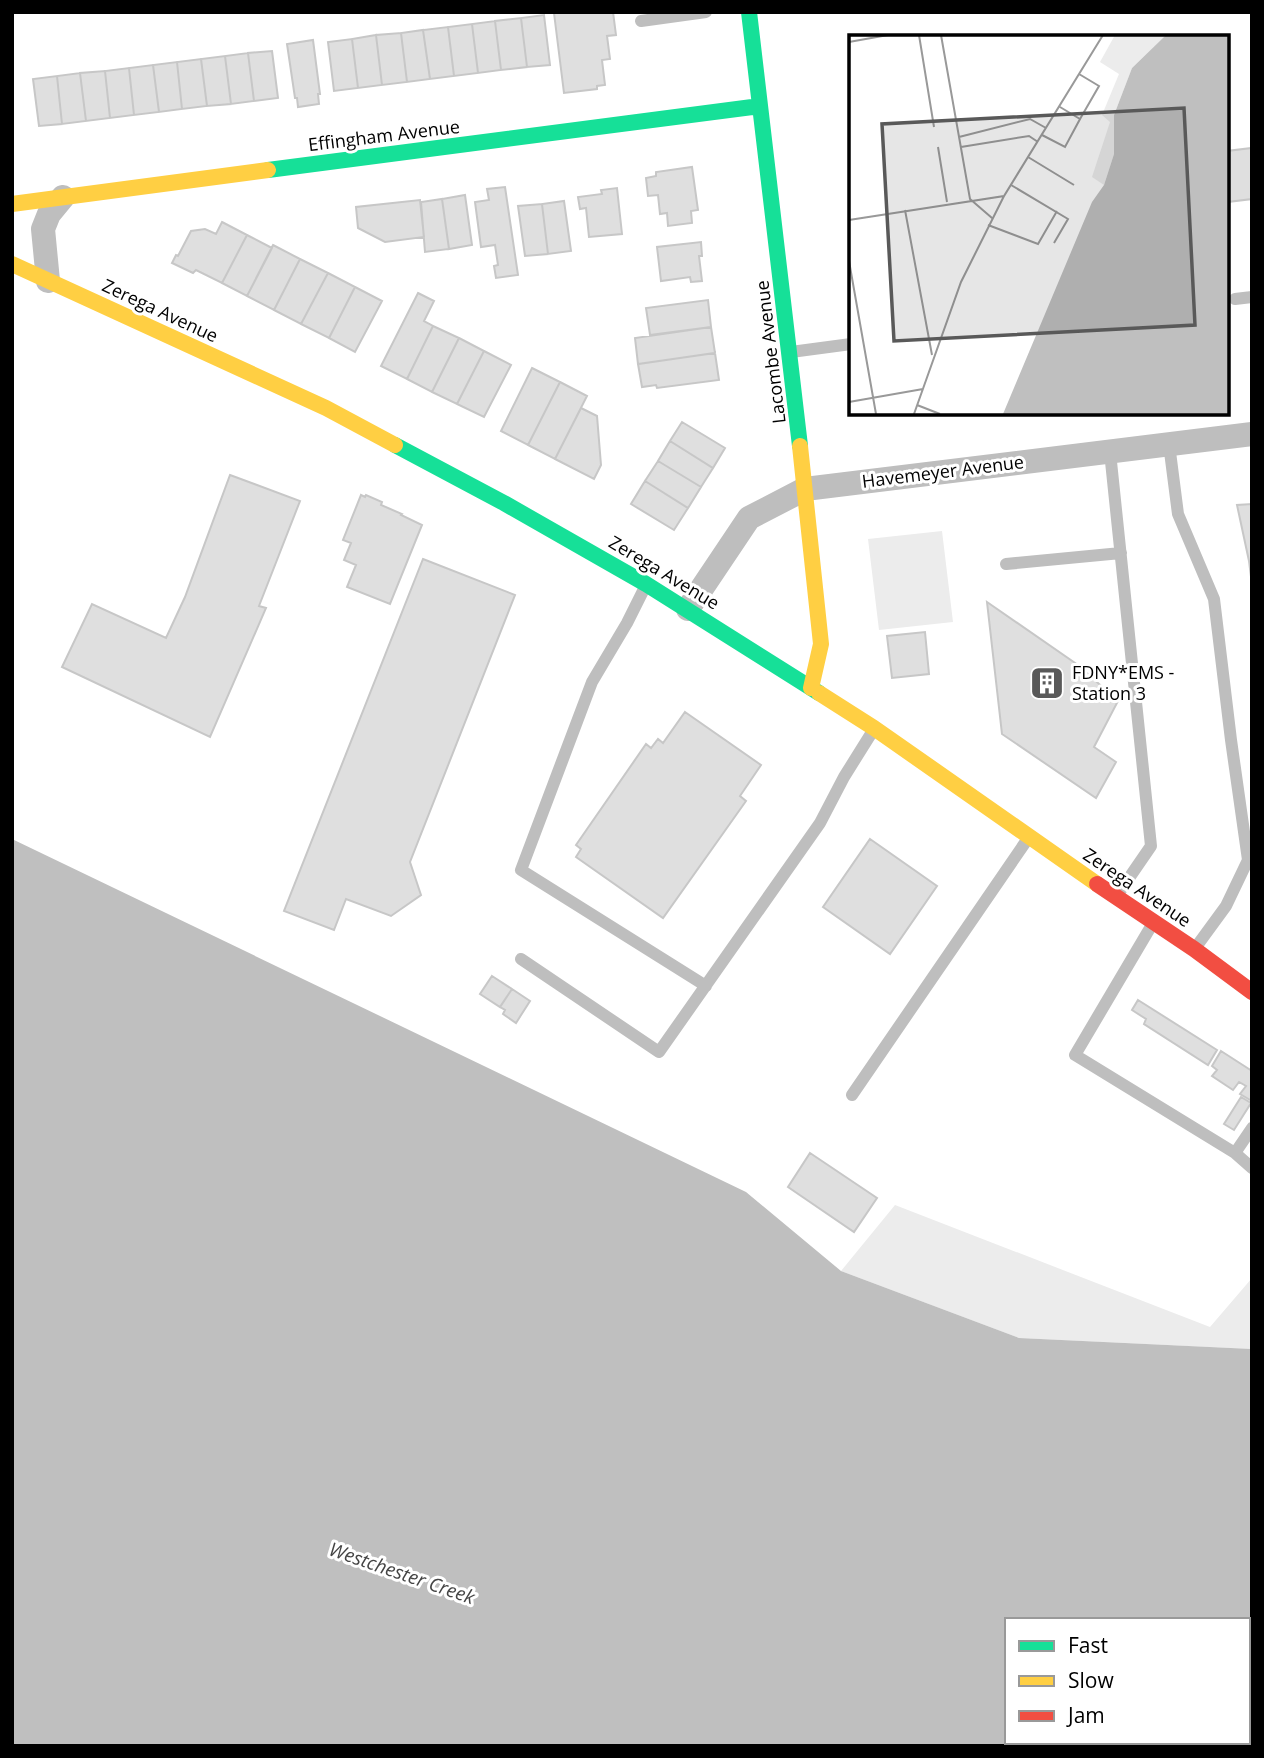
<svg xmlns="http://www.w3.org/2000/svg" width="1264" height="1758" viewBox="0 0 1264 1758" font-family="'Open Sans',sans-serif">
<rect width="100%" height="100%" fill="#fff"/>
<path fill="#ececec" d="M942,531L953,622L879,630L868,539Z
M895,1205L1210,1327L1252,1278V1349L1019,1338L841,1271Z"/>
<path fill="#bfbfbf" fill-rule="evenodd" d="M12,839L746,1192L841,1271L1019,1338L1252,1349V1746H12ZM1007,1620H1248V1742H1007Z"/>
<path fill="#dfdfdf" stroke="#c7c7c7" stroke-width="2" d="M613,12L616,35L607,36L610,59L602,60L605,85L597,86V89L564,93L554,13Z
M544,15L550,65L527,67L521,18Z
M521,18L527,67L501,70L495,21Z
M495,21L501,70L478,73L472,24Z
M472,24L478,73L454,76L448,27Z
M448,27L454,76L430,79L423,30Z
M423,30L430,79L407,82L401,33Z
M401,33L407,82L382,85L376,35Z
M376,35L382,85L358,88L352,39Z
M352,39L358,88L334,91L328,42Z
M313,40L320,94H318L319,104L298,107L297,98H295L287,44Z
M272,51L278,98L254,101L248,53Z
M248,53L254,101L231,104L225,56Z
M225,56L231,104L207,106L201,59Z
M201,59L207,106L182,109L177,62Z
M177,62L182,109L159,112L153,65Z
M153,65L159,112L134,115L129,68Z
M129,68L134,115L110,118L105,71Z
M105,71L110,118L86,121L80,73Z
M80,73L86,121L62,124L57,76Z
M57,76L62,124L39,126L33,79Z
M1252,148V199L1227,202V151Z
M692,167L698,210L691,211L692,223L668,226L667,213L660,214L658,195L648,196L646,178L656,176V172Z
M505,187L518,275L496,278L494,266L498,265L495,245L481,247L475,202L489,200L487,189Z
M617,188L622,234L589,237L586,208L580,209L578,197L602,194L601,190Z
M465,195L472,245L449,249L442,199Z
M442,199L449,249L425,252L421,202Z
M420,200L424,237L385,242L358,228L356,207Z
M564,201L571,251L548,254L542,204Z
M542,204L548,254L525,256L518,206Z
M222,222L247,235L222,283L196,270L193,273L172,263L176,255L178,256L191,231L205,229L216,234Z
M247,235L272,248L247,296L222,283Z
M701,242L702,256H699L702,281L691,282L690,277L661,281L657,247Z
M273,245L300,259L274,310L247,296Z
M300,259L328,273L301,324L274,310Z
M328,273L355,287L329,338L301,324Z
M355,287L382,301L355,352L329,338Z
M418,293L434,301L424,321L433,326L407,379L381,366Z
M708,300L711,327L650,335L646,308Z
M433,326L459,338L432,392L407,379Z
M711,327L715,353L638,364L635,338Z
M459,338L484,351L457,404L432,392Z
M484,351L511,365L484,417L457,404Z
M715,353L719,380L657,388L656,385L642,387L638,364Z
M532,368L560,382L528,445L501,431Z
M560,382L587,396L555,459L528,445Z
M581,408L597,416L601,465L594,479L555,459Z
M682,422L725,448L713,468L670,441Z
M670,441L713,468L701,487L658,461Z
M658,461L701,487L688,508L645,481Z
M230,475L300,501L259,606L266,608L210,737L62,667L92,604L166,638L185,597Z
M645,481L688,508L674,530L631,504Z
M361,495L365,497L366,495L382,502L381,505L402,514L401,515L422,525L390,604L347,587L356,565L344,560L351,543L343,540Z
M1252,504V585L1249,561L1237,505Z
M423,559L515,595L410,862L421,895L391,916L346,899L334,930L284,911Z
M987,602L1078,665L1118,701L1094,747L1116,762L1096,798L1002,734Z
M925,632L929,674L892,678L887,636Z
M685,712L761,765L740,796L746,801L663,918L576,857L581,849L576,845L646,744L651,748L658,739L663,743Z
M870,839L937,886L890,954L823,907Z
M492,976L512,989L500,1007L480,994Z
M512,989L530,1001L516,1023L503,1014L505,1010L500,1007Z
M1138,1000L1217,1050L1208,1065L1144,1024L1146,1019L1132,1010Z
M1221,1051L1252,1071V1101L1240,1094L1246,1086L1239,1082L1233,1090L1212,1076L1217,1070L1212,1066Z
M1241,1097L1251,1103L1234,1130L1224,1124Z
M810,1153L877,1198L854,1232L788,1187Z"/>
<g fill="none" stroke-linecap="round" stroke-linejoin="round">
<path stroke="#bebebe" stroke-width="12" d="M641,21L706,12
M1235,299L1252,297
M791,352L851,344
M1169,444L1178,514L1214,599L1231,740L1248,860L1226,906L1196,947
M1110,452L1151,846L1118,894
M1006,564L1121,553
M645,587L627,623L592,682L521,870L706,986
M1153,923L1075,1055L1235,1153L1252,1128
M521,959L659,1052L820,823L844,777L874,729
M852,1095L1029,837
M1235,1153L1252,1168"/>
<path stroke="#bebebe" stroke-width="24" d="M48,281L43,229L49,214L63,197
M688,609L749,518L805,489L1252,434"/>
<path stroke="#16e098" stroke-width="16" d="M749,12L800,446
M268,170L760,106
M395,445L504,503L646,584L819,693"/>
<path stroke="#ffcf43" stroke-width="16" d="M12,204L268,170
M12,264L326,408L395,445
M800,446L821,644L811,688
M819,693L874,728L1097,884"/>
<path stroke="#f24e42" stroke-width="16" d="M1097,884L1194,949L1252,992"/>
</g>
<defs>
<g id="building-square" transform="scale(1.75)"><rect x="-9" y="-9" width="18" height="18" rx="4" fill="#595959" stroke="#fff"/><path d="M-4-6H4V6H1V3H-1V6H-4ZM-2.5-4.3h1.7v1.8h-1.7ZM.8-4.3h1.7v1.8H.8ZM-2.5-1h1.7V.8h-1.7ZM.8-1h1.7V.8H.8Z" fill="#fff"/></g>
</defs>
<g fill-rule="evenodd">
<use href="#building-square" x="1047" y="683"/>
</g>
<g text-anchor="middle" stroke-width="6" stroke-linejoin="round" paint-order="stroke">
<g font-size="18" fill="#000" stroke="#fff">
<text transform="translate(384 136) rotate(-7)" y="6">Effingham Avenue</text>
<text transform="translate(160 311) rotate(25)" y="6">Zerega Avenue</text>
<text transform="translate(771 352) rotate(-97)" y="6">Lacombe Avenue</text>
<text transform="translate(943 472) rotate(-7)" y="6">Havemeyer Avenue</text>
<text transform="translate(664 573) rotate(31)" y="6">Zerega Avenue</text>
<text transform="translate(1137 888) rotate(34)" y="6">Zerega Avenue</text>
</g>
<g font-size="18" fill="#000" stroke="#fff" text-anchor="start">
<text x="1072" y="679">FDNY*EMS -<tspan x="1072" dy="21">Station 3</tspan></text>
</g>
<g font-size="19" font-style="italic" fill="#444" stroke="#fff">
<text transform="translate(402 1573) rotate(19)" y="7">Westchester Creek</text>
</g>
</g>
<g transform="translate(849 35)">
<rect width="380" height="380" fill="#fff"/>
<path d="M266,0H317L283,33L265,80V119L255,150L243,142L261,87L253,80L270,39L251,27Z" fill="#ececec"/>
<path d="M317,0H380V379H154L243,167L255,150L265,119V80L283,33Z" fill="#bfbfbf"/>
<path fill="none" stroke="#999" stroke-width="2" d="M70,0L85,92M92,0L121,164L143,183M0,7L39,0M230,39L250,51L231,84M193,100L216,112L231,84L211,72M110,102L181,84L197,93M89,112L98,167M112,112L180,101L189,107M179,122L225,150M162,150L219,184L205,208M56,175L83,320M0,185L155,161L254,0M139,190L189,209L208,176M0,226L27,379M0,367L74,354M68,370L91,379M65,379L112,247L155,161"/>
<path fill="#595959" fill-opacity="0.15" stroke="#595959" stroke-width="3.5" d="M335,73L346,290L45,306L33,89Z"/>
<rect width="380" height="380" fill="none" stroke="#000" stroke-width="3.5"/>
</g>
<rect width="1264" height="1758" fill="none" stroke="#000000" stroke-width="28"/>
<rect x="1005" y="1618" width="245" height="126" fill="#ffffff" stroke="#999999" stroke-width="2"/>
<rect x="1019" y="1641" width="35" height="10" fill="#16e098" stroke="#999999" stroke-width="2"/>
<text x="1068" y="1653" font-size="21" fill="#000000">Fast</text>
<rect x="1019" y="1676" width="35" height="10" fill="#ffcf43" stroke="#999999" stroke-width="2"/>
<text x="1068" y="1688" font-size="21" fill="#000000">Slow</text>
<rect x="1019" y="1711" width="35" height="10" fill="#f24e42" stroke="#999999" stroke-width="2"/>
<text x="1068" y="1723" font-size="21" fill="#000000">Jam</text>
</svg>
